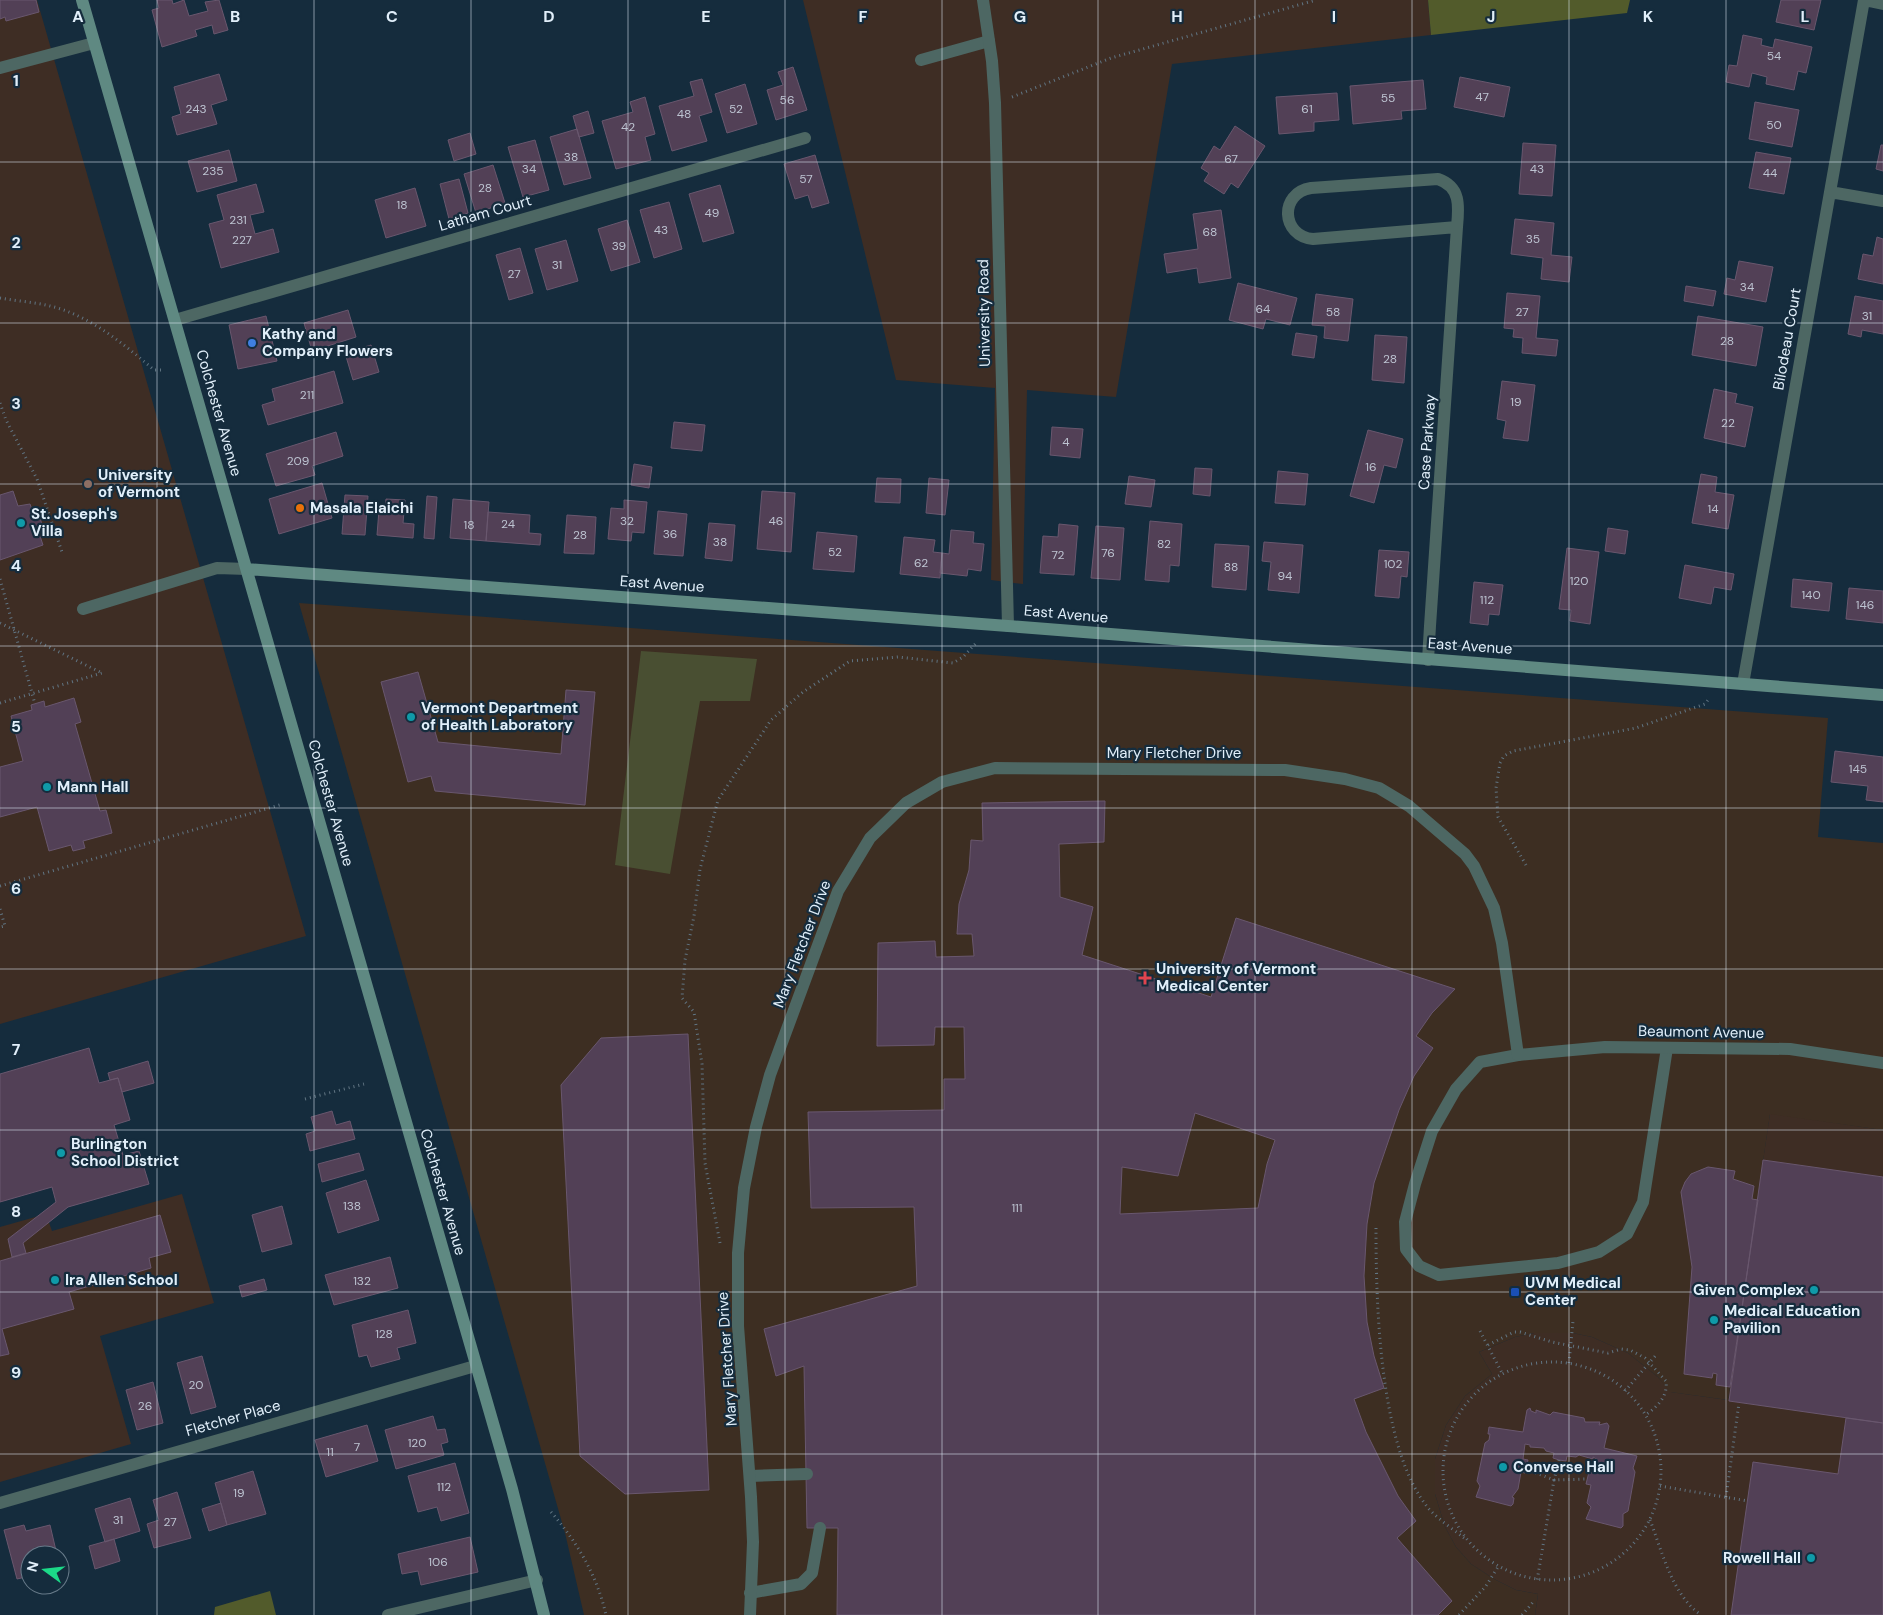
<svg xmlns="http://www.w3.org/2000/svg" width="1883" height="1615" viewBox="0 0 1883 1615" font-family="'DM Sans',sans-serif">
<rect width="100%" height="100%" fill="#152c3d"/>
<path fill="#3e2d24" d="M0,0H37L306,936L0,1024Z
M803,0H1428L1431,35L1172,64L1116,397L1027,390L1023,584L991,580L995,388L896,380Z
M1770,1113L1883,1130V1615H1535L1538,1594L1516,1590L1494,1579L1471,1564L1456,1547L1445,1527L1435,1494V1459L1446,1425L1465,1396L1492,1374L1479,1352L1515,1337L1534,1333H1573L1592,1337L1628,1353L1658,1377L1671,1392L1728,1400Z
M182,1194L214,1303L100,1336L131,1444L0,1482V1227L46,1214L52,1231Z"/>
<path fill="#3d2e22" d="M299,603L1828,718L1818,837L1883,843V1130L1770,1114L1728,1400L1670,1392L1658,1377L1628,1353L1592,1337L1573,1333H1534L1515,1337L1479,1352L1492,1374L1465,1396L1446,1425L1435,1459V1494L1445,1527L1456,1547L1471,1564L1494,1579L1516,1590L1538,1594L1535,1615H584L565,1533Z"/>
<path fill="#494f32" d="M641,651L757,659L750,701H700L670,874L615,865Z"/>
<path fill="#525b2b" d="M1428,0H1630L1627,13L1431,35Z
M270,1591L276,1615H214L215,1607Z"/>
<path fill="#524056" stroke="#69576e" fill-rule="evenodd" d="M0,0H36L39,12L6,21L5,17L0,19Z
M157,0H172L173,4L184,0L189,16L208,11L205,2L219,0L228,30L214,34L212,25L195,30L197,36L162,47L152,10L159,8Z
M1781,0H1821L1814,30L1776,22Z
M1743,35L1762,39L1761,45L1773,48L1775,39L1812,47L1806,73L1798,71L1794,90L1766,84L1767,77L1752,73L1749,87L1726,82L1729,65L1737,66Z
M793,67L807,110L776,120L767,90L783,85L778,72Z
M219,74L227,100L211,105L217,124L177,135L172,117L181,114L174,87Z
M1460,77L1510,87L1504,117L1454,107Z
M702,79L712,112L699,116L707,141L672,151L659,106L694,96L690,82Z
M1423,80L1426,109L1401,111L1402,119L1353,124L1350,86Z
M745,84L757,124L727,133L715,94Z
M1337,93L1339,120L1314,122V131L1279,134L1276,97Z
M645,97L655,134L645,137L651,160L616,169L602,121L633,112L630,102Z
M1755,102L1799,110L1792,147L1749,139Z
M588,111L594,133L579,137L573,116Z
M1235,126L1265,146L1238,188L1231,183L1224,194L1204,181L1209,173L1201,168L1214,146L1220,150Z
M577,129L591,178L564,185L550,137Z
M470,133L476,154L454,161L448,140Z
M535,140L549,190L523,197L508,147Z
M1523,143L1556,145L1552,196L1519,194Z
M1881,145H1883V171L1876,169Z
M229,150L237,181L197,192L188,161Z
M1756,152L1791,158L1784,194L1749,188Z
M815,155L829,203L812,208L808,195L795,199L784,164Z
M493,165L505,203L476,213L464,174Z
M459,179L468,213L449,219L440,184Z
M256,184L264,212L250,215L255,234L273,229L279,252L221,268L209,224L224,220L217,195Z
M720,185L734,233L703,242L689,194Z
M415,188L426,226L386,238L375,200Z
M669,202L682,249L654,258L640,210Z
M1221,210L1231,278L1199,283L1197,268L1167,273L1164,254L1198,249L1193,214Z
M1515,219L1554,223L1551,255L1572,257L1569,282L1541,279L1543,258L1511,254Z
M627,220L640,262L611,271L598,229Z
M1877,237L1883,239V284L1858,279L1863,254L1873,256Z
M566,240L578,281L547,290L535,249Z
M520,248L533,293L509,300L496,255Z
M1739,261L1773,267L1766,302L1724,294L1727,278L1735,280Z
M1238,283L1297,298L1290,325L1266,319L1263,329L1229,320Z
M1686,286L1716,291L1713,306L1684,301Z
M1507,293L1540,296L1536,338L1558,340L1556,356L1522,353L1523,338L1513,337L1514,329L1504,328Z
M1316,294L1353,299L1348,341L1324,338L1325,326L1312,325Z
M1855,296L1883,301V334L1862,330L1861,337L1848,334Z
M348,310L356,337L312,351L304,323Z
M266,316L277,361L238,369L229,325Z
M1698,316L1763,327L1756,366L1692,355Z
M1296,333L1317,336L1314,358L1292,355Z
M1375,335L1407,337L1404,383L1372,380Z
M371,345L379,372L353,380L345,353Z
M334,371L343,403L268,425L262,405L275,401L272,389Z
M1502,381L1535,385L1528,441L1503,438L1506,421L1497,419Z
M1714,389L1737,394L1735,403L1753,407L1745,447L1704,438Z
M674,422L705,425L702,451L671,448Z
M1052,427L1083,429L1080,458L1050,455Z
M1368,430L1403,439L1396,468L1384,465L1374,503L1350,496Z
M336,432L343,456L312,466L315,475L276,486L266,454Z
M634,464L652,467L649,488L631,485Z
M1195,468L1212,469L1210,496L1193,494Z
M1278,471L1308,474L1305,505L1275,503Z
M1701,474L1717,477L1715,492L1734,495L1728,529L1692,523Z
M1129,476L1155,480L1151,507L1125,504Z
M877,478L901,479L900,503L875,502Z
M929,478L949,480L945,515L926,513Z
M322,483L332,518L279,534L269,499Z
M13,491L18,506L30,504L35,518L40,517L43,529L38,530L43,545L0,560V495Z
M762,491L795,493L791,552L757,549Z
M345,495L368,496L365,535L342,534Z
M427,496L437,497L434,539L424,538Z
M386,499L405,500L403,523L414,524L413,538L377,535L379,510H385Z
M453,499L489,502L486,541L450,538Z
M624,500L647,502L644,533L632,532L631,541L608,539L611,508L624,509Z
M658,511L687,514L683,556L654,554Z
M488,512L530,515L529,533L541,534L540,545L486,541Z
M567,515L596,517L594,554L564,553Z
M1150,521L1182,524L1179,566L1170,565L1169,582L1145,580Z
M709,523L735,525L732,561L705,558Z
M1059,524L1078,526L1074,575L1040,573L1043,536L1058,537Z
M1096,526L1124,528L1120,580L1091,578Z
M1608,528L1628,531L1625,554L1605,551Z
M951,530L974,532L973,543L984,544L981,571L968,569L967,576L940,573L942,553L949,554Z
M817,532L857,536L854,572L813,569Z
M904,537L935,540L933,552L942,553L940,578L900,574Z
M1264,542L1303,545L1299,593L1268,590L1271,562L1262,561Z
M1215,544L1249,546L1246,590L1212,587Z
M1567,548L1599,552L1590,624L1570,621L1571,610L1559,609Z
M1379,550L1409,552L1407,577L1401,576L1399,598L1375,596Z
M1685,565L1734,574L1731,590L1714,587L1711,604L1679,598Z
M1793,579L1832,583L1829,611L1791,607Z
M1474,582L1503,585L1499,615L1489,614L1488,625L1470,623Z
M1849,588L1883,591V623L1846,619Z
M418,672L438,742L561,754L566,690L595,692L585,805L435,791L431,776L408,782L381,682Z
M74,698L81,722L75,724L100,811L106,810L112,833L83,841L85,848L73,851L71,845L49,851L37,807L0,817V767L23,761L11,716L32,710L31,705L44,701L45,707Z
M1835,751L1883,757V802L1866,800L1868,786L1831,782Z
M1105,801L1104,842L1059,844L1060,897L1093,907L1082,955L1211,997L1236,918L1455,989L1432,1013L1416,1036L1433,1048L1414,1076L1399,1110L1374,1183L1367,1224L1364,1276L1367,1322L1374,1356L1384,1388L1354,1399L1366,1432L1398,1496L1416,1521L1397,1538L1452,1601L1438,1615H837L838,1528H807L804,1366L776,1376L764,1329L917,1286L914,1207L811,1208L808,1112L944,1110V1079H965L964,1027H935L934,1045L877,1046L878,943L935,941L936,957L974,956L972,934H957L959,904L969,870L971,840L983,841L982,803ZM1195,1113L1275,1140L1267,1164L1258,1208L1120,1214L1122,1167L1178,1176Z
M688,1034L709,1490L625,1494L580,1456L561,1085L601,1038Z
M89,1048L99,1083L118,1078L130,1120L114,1125L123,1155L139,1151L149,1184L68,1207L23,1243L26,1253L12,1257L8,1239L56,1202L52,1187L0,1202V1074Z
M148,1061L154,1083L122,1092L118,1078L110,1080L108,1073Z
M332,1111L336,1125L350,1121L355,1139L310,1151L306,1134L315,1131L311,1117Z
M359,1153L364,1170L322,1182L318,1164Z
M1763,1160L1883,1177V1423L1729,1401Z
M1708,1167L1735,1171L1733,1179L1754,1186L1752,1199L1758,1200L1730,1387L1716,1385L1717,1374L1713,1373L1712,1378L1684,1374L1692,1267L1681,1192L1685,1182L1691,1174Z
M366,1180L379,1220L338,1233L326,1193Z
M282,1206L292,1244L262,1252L252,1215Z
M160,1215L171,1252L149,1258L151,1268L69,1292L74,1309L2,1329L9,1354L0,1356V1261Z
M390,1257L398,1288L334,1305L325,1275Z
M264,1279L267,1290L242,1297L239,1286Z
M408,1310L416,1343L397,1348L400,1359L371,1367L367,1355L359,1357L352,1325Z
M202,1356L216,1407L191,1414L177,1363Z
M153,1382L163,1423L137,1430L126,1390Z
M1530,1408L1531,1411L1536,1413V1410L1550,1415L1553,1412L1584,1418L1585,1422H1600L1599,1425L1607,1423L1609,1426L1604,1448L1637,1456L1633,1468L1635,1472L1628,1511L1623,1514V1526L1621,1528L1586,1519L1591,1507L1587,1503L1591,1485L1586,1484L1589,1472L1593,1473L1598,1460L1593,1457V1459L1579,1455L1576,1457L1567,1456L1566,1461L1559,1460L1553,1458L1554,1453L1546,1451L1544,1448L1530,1447V1445L1525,1444L1523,1459L1528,1460L1526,1469L1525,1473L1521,1472L1518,1489L1512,1497L1514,1498L1513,1504L1511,1506L1476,1497L1480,1486L1477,1481L1485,1443L1489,1440L1490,1434H1488L1489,1427L1523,1432L1527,1410Z
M433,1416L437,1430L445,1429L448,1442L441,1444L444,1455L396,1469L385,1430Z
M1846,1418L1883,1423V1615H1731L1753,1462L1838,1474Z
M367,1425L378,1461L326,1477L315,1440Z
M455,1463L469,1513L441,1521L437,1507L418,1512L408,1476Z
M253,1471L266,1514L227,1525L215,1483Z
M177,1492L191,1538L154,1548L147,1524L159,1520L153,1500Z
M130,1498L140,1531L105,1542L95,1509Z
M221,1503L227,1525L209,1531L202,1509Z
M24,1525L26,1531L50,1525L57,1555H30V1576L17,1579L4,1530Z
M470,1537L478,1572L421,1585L418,1571L402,1574L398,1554Z
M114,1539L120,1561L95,1569L89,1546Z"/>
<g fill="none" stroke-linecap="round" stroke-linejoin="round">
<path stroke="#617583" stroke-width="3" stroke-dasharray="1 4" stroke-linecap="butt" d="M1012,97L1111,58L1316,0
M0,298C16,301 34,302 50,306C89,315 124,344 154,370H161
M0,403L6,420L37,479L63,555
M0,579L35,704
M0,623L102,673
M0,703L102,673
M1526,865L1498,817L1496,788L1500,763L1504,756L1513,751L1636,728L1705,704L1708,700
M0,886L283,804
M0,909L5,926L0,927
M305,1099L364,1084
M1376,1228C1376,1303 1379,1450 1429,1509C1439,1520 1453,1529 1464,1538
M720,1243L705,1163L702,1064L694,1012L682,998L685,960L694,916L700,869L718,800L771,720L803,692L850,661L898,657L953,663L963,657L977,642
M1480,1331L1502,1373
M1488,1345L1514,1332H1520L1552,1342L1608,1353L1621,1349L1630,1350L1645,1358L1666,1381C1668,1396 1658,1406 1647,1414
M1443 1471a109 109 0 1 1 218 0a109 109 0 1 1-218 0Z
M1569,1363L1573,1321
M1625,1391L1656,1355
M1559,1460L1554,1480L1587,1479
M1526,1469L1554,1480L1537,1581
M1660,1486L1748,1501
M1726,1497L1739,1403
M551,1512C577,1542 597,1575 606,1615
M1650,1520C1662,1551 1672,1595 1701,1615
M1459,1615L1486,1586L1498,1567
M1522,1615L1534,1601"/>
<path stroke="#4d6763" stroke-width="12" d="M921,60L989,41
M0,68L94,43
M83,609L217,568L247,569
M1518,1055L1480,1062L1456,1089L1432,1131L1415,1184L1405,1222L1406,1249L1419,1266L1439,1275L1558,1263L1599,1252L1627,1234L1643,1202L1667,1048
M750,1476L807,1474
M750,1593L801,1584L812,1573L820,1528
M388,1615L537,1580"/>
<path stroke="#4d6763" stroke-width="12" d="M983,0L992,61L995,103L1008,626
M1830,192L1883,201
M175,320L805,138
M1428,660L1430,626L1457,227C1459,206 1461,187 1438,179L1311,188C1279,193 1281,236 1313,239L1457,227
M1743,684L1864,0L1883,4
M0,1503L475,1366
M750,1615L753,1542L751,1497L738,1326V1253L744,1188L756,1127L770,1075L838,891L870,838L906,803L942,782L995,768L1285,770L1345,779L1379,788L1409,806L1465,854L1474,866L1494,908L1502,943L1518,1055L1605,1047L1790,1049L1883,1063"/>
<path stroke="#5f8982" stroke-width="12" d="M82,0L512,1489L544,1615
M247,569L1008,626L1883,695"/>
</g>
<path fill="none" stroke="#e1effa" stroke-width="1" stroke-opacity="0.55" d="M157,0V1615M314,0V1615M471,0V1615M628,0V1615M785,0V1615M942,0V1615M1098,0V1615M1255,0V1615M1412,0V1615M1569,0V1615M1726,0V1615M0,162H1883M0,323H1883M0,484H1883M0,646H1883M0,808H1883M0,969H1883M0,1130H1883M0,1292H1883M0,1454H1883"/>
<circle fill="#3f7fe0" stroke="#152c3d" stroke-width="2" cx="252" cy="343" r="5"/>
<circle fill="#8d6e63" stroke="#152c3d" stroke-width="2" cx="88" cy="484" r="5"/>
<circle fill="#e8710a" stroke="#152c3d" stroke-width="2" cx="300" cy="508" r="5"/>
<g fill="#0f9aa8" stroke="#152c3d" stroke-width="2">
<circle cx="21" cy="523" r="5"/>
<circle cx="411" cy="717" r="5"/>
<circle cx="47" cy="787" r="5"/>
<circle cx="61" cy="1153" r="5"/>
<circle cx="55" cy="1280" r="5"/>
<circle cx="1814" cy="1290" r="5"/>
<circle cx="1714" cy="1320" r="5"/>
<circle cx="1503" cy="1467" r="5"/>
<circle cx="1811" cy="1558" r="5"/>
</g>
<path fill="#e0444e" stroke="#152c3d" stroke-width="2" d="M1142.5 970.5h5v5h5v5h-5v5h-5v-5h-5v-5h5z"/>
<rect fill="#1a4fb4" stroke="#152c3d" stroke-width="2" x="1510" y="1287" width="10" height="10" rx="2.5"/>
<g text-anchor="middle" stroke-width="4.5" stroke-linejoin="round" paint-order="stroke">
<g font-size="12" fill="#bdc3d1">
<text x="1774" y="60">54</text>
<text x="1482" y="101">47</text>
<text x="1388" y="102">55</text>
<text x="787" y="104">56</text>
<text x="196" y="113">243</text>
<text x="736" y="113">52</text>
<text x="1307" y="113">61</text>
<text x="684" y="118">48</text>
<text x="1774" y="129">50</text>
<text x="628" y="131">42</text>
<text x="571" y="161">38</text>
<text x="1231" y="163">67</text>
<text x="529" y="173">34</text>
<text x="1537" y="173">43</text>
<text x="213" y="175">235</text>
<text x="1770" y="177">44</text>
<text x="806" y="183">57</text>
<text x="485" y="192">28</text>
<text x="402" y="209">18</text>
<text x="712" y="217">49</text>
<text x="238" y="224">231</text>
<text x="661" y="234">43</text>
<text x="1210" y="236">68</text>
<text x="1533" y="243">35</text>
<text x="242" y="244">227</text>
<text x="619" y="250">39</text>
<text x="557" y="269">31</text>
<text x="514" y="278">27</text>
<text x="1747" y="291">34</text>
<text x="1263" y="313">64</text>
<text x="1333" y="316">58</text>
<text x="1522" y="316">27</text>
<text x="1867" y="320">31</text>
<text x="1727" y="345">28</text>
<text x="1390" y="363">28</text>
<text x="307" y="399">211</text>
<text x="1516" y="406">19</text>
<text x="1728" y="427">22</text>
<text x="1066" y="446">4</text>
<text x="298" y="465">209</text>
<text x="1371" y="471">16</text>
<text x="1713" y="513">14</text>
<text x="627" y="525">32</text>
<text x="776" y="525">46</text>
<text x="508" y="528">24</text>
<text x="469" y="529">18</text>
<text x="670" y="538">36</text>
<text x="580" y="539">28</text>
<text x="720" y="546">38</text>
<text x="1164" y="548">82</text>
<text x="835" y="556">52</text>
<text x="1108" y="557">76</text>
<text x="1058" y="559">72</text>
<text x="921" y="567">62</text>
<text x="1393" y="568">102</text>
<text x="1231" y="571">88</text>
<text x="1285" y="580">94</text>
<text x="1579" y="585">120</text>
<text x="1811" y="599">140</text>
<text x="1487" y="604">112</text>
<text x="1865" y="609">146</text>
<text x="1858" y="773">145</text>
<text x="352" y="1210">138</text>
<text x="1017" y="1212">111</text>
<text x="362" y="1285">132</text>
<text x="384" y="1338">128</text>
<text x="196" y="1389">20</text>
<text x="145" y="1410">26</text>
<text x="417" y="1447">120</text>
<text x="357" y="1451">7</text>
<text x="330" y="1456">11</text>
<text x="444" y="1491">112</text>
<text x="239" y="1497">19</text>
<text x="118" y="1524">31</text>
<text x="170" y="1526">27</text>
<text x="438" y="1566">106</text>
</g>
<g font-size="15" fill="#e1effa" stroke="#152c3d">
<text transform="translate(485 213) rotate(-16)" y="5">Latham Court</text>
<text transform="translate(984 313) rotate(-91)" y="5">University Road</text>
<text transform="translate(1787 339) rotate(-80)" y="5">Bilodeau Court</text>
<text transform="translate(219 413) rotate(74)" y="5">Colchester Avenue</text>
<text transform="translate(1427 442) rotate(-86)" y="5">Case Parkway</text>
<text transform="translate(662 584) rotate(4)" y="5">East Avenue</text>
<text transform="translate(1066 614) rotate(5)" y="5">East Avenue</text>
<text transform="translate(1470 646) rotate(4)" y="5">East Avenue</text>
<text x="1174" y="758">Mary Fletcher Drive</text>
<text transform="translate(331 803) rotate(74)" y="5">Colchester Avenue</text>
<text transform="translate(802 944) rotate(-69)" y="5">Mary Fletcher Drive</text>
<text transform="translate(1701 1032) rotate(1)" y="5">Beaumont Avenue</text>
<text transform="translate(443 1192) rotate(74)" y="5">Colchester Avenue</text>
<text transform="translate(727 1359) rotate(-94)" y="5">Mary Fletcher Drive</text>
<text transform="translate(233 1418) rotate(-16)" y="5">Fletcher Place</text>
</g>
<g font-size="15" font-weight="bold" fill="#e1effa" stroke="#152c3d" text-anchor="start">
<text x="262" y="339">Kathy and<tspan x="262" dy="17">Company Flowers</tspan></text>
<text x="98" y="480">University<tspan x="98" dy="17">of Vermont</tspan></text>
<text x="310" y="513">Masala Elaichi</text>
<text x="31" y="519">St. Joseph's<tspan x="31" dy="17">Villa</tspan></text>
<text x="421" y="713">Vermont Department<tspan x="421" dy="17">of Health Laboratory</tspan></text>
<text x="57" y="792">Mann Hall</text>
<text x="1156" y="974">University of Vermont<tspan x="1156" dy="17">Medical Center</tspan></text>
<text x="71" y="1149">Burlington<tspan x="71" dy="17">School District</tspan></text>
<text x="65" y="1285">Ira Allen School</text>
<text x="1525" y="1288">UVM Medical<tspan x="1525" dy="17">Center</tspan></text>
<text x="1804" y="1295" text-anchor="end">Given Complex</text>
<text x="1724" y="1316">Medical Education<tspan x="1724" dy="17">Pavilion</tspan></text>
<text x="1513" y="1472">Converse Hall</text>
<text x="1801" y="1563" text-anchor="end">Rowell Hall</text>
</g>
</g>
<g font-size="16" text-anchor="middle" font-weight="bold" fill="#e1effa" stroke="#152c3d" stroke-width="4.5" stroke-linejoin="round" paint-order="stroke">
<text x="78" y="22">A</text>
<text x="235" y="22">B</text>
<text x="392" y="22">C</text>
<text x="549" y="22">D</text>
<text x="706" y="22">E</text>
<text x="863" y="22">F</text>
<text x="1020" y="22">G</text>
<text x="1177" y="22">H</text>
<text x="1334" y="22">I</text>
<text x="1491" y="22">J</text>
<text x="1648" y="22">K</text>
<text x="1805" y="22">L</text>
<text x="16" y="86">1</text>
<text x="16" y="248">2</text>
<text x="16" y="409">3</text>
<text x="16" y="571">4</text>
<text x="16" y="732">5</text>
<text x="16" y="894">6</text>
<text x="16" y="1055">7</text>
<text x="16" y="1217">8</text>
<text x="16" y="1378">9</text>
</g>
<g transform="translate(45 1570) rotate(285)"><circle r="24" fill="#152c3d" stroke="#677a89"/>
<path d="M0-4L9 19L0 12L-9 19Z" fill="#1cd988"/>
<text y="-8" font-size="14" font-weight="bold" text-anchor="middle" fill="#e1effa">N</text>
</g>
</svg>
